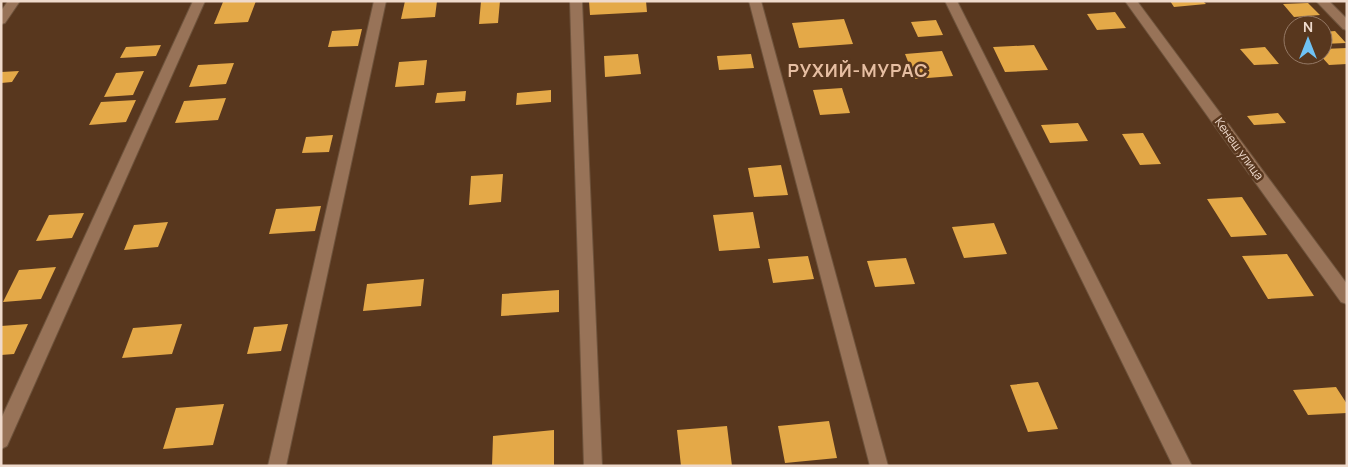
<svg xmlns="http://www.w3.org/2000/svg" width="1348" height="467" viewBox="0 0 1348 467" font-family="Manrope,sans-serif">
<rect width="100%" height="100%" fill="#58371e"/>
<path fill="#e4a948" d="M256,1L248,22L214,24L223,2Z
M405,1H437L435,17L401,19Z
M481,1H500L498,23L479,24Z
M589,1H646L647,12L590,15Z
M1170,1H1203L1206,4L1174,7Z
M1308,3L1320,15L1294,17L1283,4Z
M1115,12L1126,28L1097,30L1087,14Z
M844,19L853,44L799,48L792,23Z
M936,20L943,35L918,37L911,22Z
M362,29L358,46L328,47L332,31Z
M1335,31L1346,43L1323,44V32Z
M161,45L156,56L120,58L126,47Z
M1034,45L1048,70L1005,72L993,47Z
M1265,47L1279,64L1254,65L1240,49Z
M1347,48V64L1329,65L1320,55H1323V49Z
M942,51L953,76L915,79L905,54Z
M638,54L641,74L605,77L604,56Z
M751,54L754,68L719,70L717,56Z
M427,60L424,85L395,87L399,62Z
M234,63L226,84L189,87L198,65Z
M19,71L12,82L1,83V72Z
M144,71L133,95L104,97L116,73Z
M842,88L850,113L820,115L813,90Z
M551,90V102L516,105L517,93Z
M466,91L465,101L435,103L437,93Z
M226,98L218,120L175,123L184,101Z
M136,100L126,122L89,125L101,102Z
M1278,113L1286,123L1254,125L1247,116Z
M1078,123L1088,141L1050,143L1041,125Z
M1143,133L1161,164L1140,165L1122,134Z
M333,135L329,152L302,153L306,137Z
M781,165L788,195L754,197L748,168Z
M503,174L501,202L469,205L471,176Z
M1242,197L1267,235L1231,237L1207,199Z
M321,206L315,231L269,234L276,209Z
M753,212L760,248L719,251L713,215Z
M84,213L72,238L36,241L49,215Z
M168,222L158,247L124,250L134,225Z
M994,223L1007,254L964,258L952,227Z
M1287,254L1314,296L1268,299L1242,256Z
M808,256L814,279L773,283L768,259Z
M906,258L915,284L875,287L867,261Z
M56,267L41,299L3,302L19,270Z
M424,279L421,306L363,311L367,284Z
M559,290V312L501,316L502,294Z
M28,324L14,354L1,355V326Z
M182,324L172,354L122,358L133,328Z
M288,324L281,351L247,354L254,327Z
M1038,382L1058,429L1028,432L1010,385Z
M1336,387L1347,404V413L1308,415L1293,390Z
M224,404L213,445L163,449L176,408Z
M829,421L837,458L785,463L778,426Z
M727,426L732,466H681L677,430Z
M554,430V466H492L493,436Z"/>
<g fill="none" stroke-linecap="round" stroke-linejoin="round">
<g stroke="#6e533c" stroke-width="2">
<path id="minor" d="M8,1H20L5,23L1,24V11Z
M193,1H205L7,446L1,449V419Z
M374,1H386L286,466H268Z
M570,1H582L602,466H584Z
M749,1H761L888,466H870Z
M945,1H957L1192,466H1173Z
M1125,1H1137L1347,284V304L1341,302Z
M1316,1H1329L1347,19V30L1343,29Z"/>
</g>
<use href="#minor" fill="#987358" fill-rule="evenodd"/>
</g>
<g text-anchor="middle" stroke-width="5" stroke-linejoin="round" paint-order="stroke">
<g font-size="12" fill="#efdacc" stroke="#58371e">
<text transform="translate(1239 149) rotate(54)" y="4">Кенеш улица</text>
</g>
<g font-size="18" font-weight="bold" letter-spacing="1" fill="#e6bea2" stroke="#58371e">
<text x="858" y="77">РУХИЙ-МУРАС</text>
</g>
</g>
<rect width="1348" height="467" fill="none" stroke="#efdacc" stroke-width="5"/>
<g transform="translate(1308 40)"><circle r="24" fill="#58371e" stroke="#947864"/>
<path d="M0-4L9 19L0 12L-9 19Z" fill="#6fc2f4"/>
<text y="-8" font-size="14" font-weight="bold" text-anchor="middle" fill="#efdacc">N</text>
</g>
</svg>
